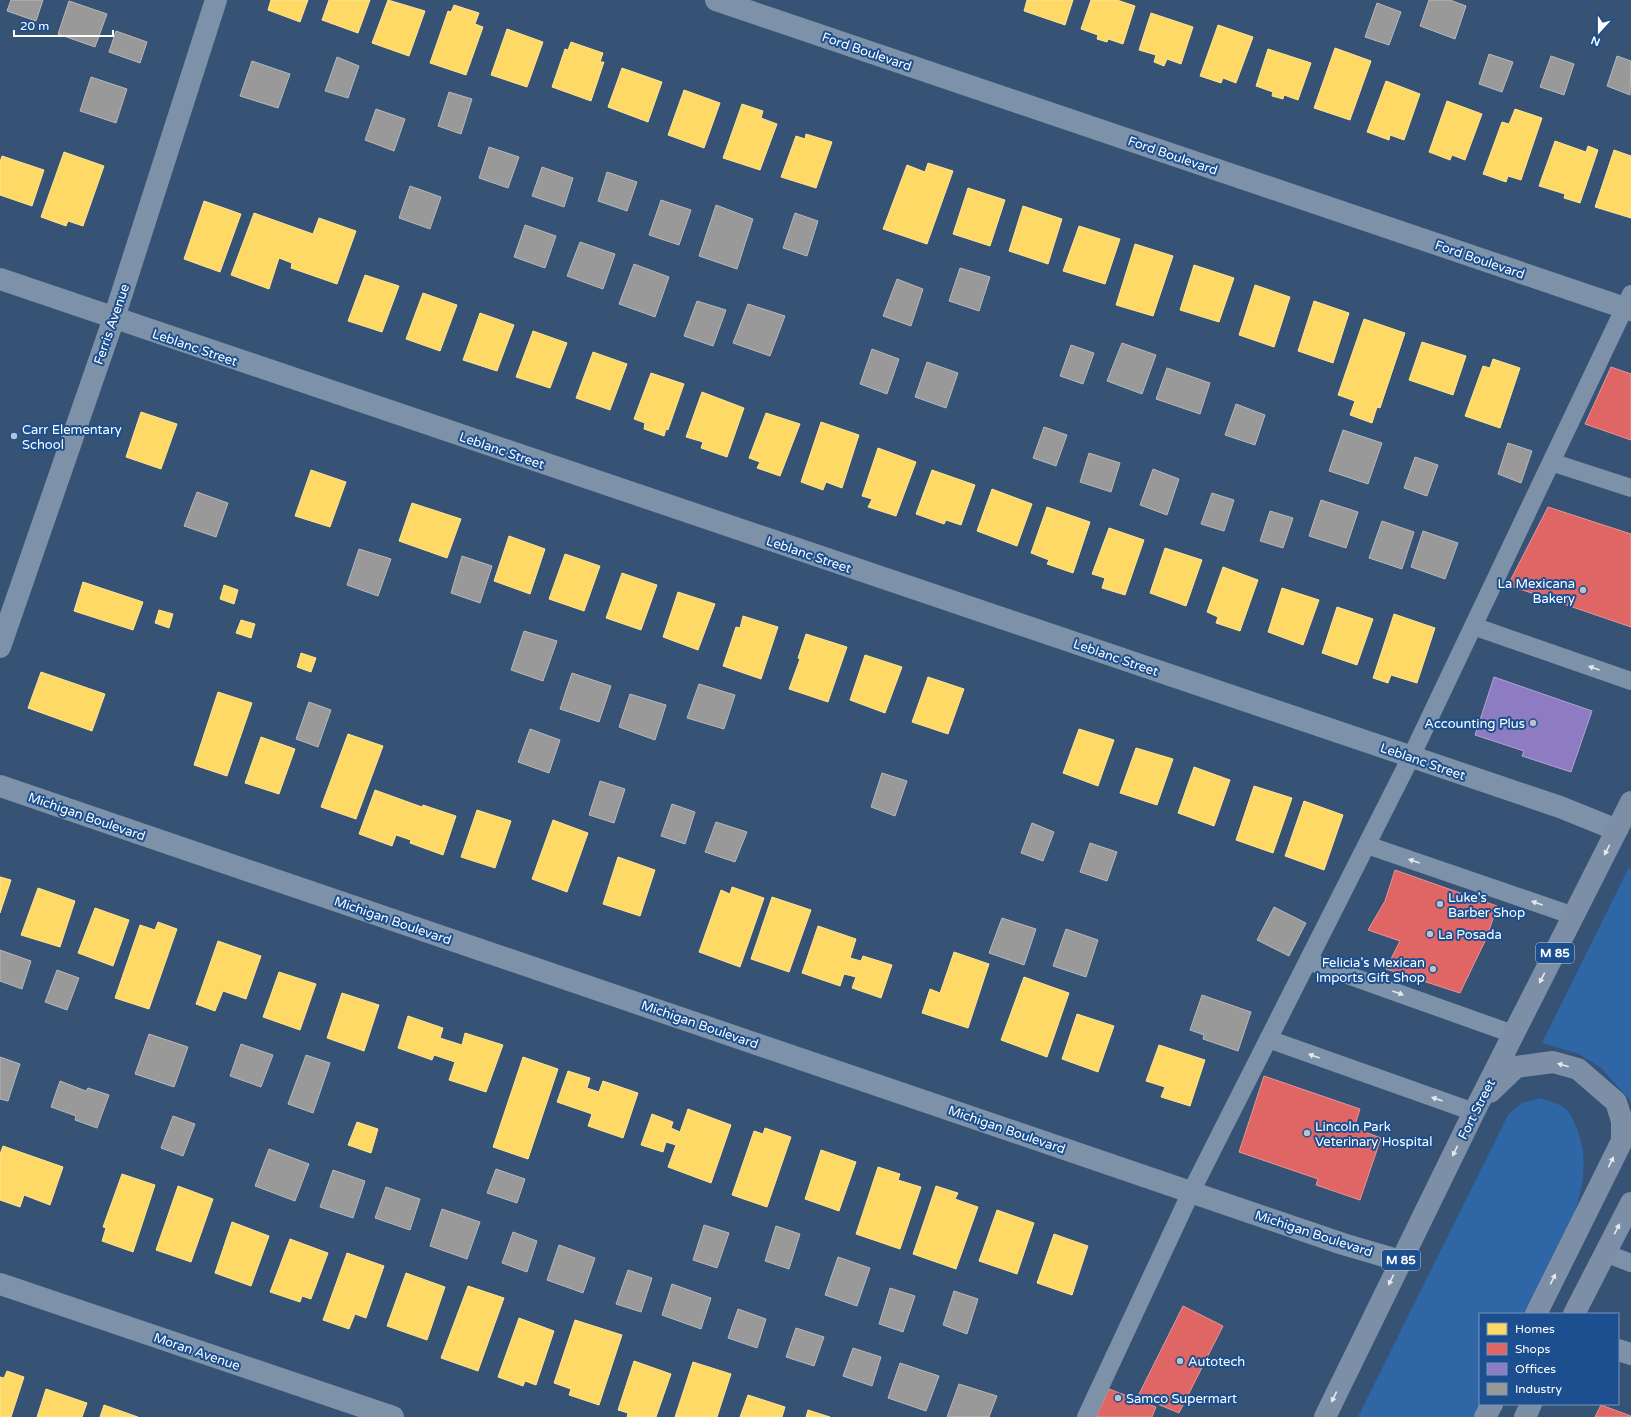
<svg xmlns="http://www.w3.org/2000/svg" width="1631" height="1417" viewBox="0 0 1631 1417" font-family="'Varela Round',sans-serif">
<rect width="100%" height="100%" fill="#365274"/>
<path fill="#2f66a5" d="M1629,867L1631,870V1104L1628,1098L1601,1068L1579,1054L1542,1043Z
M1540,1098C1546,1100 1554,1102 1560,1105C1569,1109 1574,1121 1577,1129C1602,1188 1551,1262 1526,1314H1480V1404L1475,1417H1358L1508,1115L1522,1103Z"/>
<path fill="#ffd966" stroke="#ffe494" d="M271,0H308L300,22L268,10Z
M329,0H370L358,33L322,20Z
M388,0L425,11L409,56L372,43Z
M1027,0H1073L1065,25L1024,11Z
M1091,0H1117L1135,6L1123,44L1108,39L1107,42L1097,39L1098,35L1081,29Z
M454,5L479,13L475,24L483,27L466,75L430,63L448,11L451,12Z
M1151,13L1193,27L1181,64L1167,59L1164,66L1154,62L1156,55L1139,50Z
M1218,25L1253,37L1236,83L1223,78L1221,83L1200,76Z
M507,29L543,42L527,87L491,75Z
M571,42L603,53L600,62H604L591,101L552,87L565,49L568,50Z
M1335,48L1371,61L1350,120L1314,108Z
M1268,49L1311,63L1298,100L1284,95L1283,99L1272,96L1273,92L1256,86Z
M622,68L662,82L648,122L608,107Z
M1386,81L1420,94L1404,140L1390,135L1389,140L1367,132Z
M684,90L720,103L704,148L668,135Z
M1447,101L1482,114L1465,160L1452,155L1450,160L1429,152Z
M742,104L763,111L761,118L777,124L760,170L723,158Z
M1515,109L1542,118L1521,180L1508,176L1506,182L1483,174L1502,122L1509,124Z
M806,134L832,142L816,188L781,177L796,136L805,139Z
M1555,141L1586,152L1588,146L1598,150L1580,203L1564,198L1565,194L1539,186Z
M1614,150L1631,156V218L1595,207Z
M64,152L104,166L83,226L68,221L66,226L41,217Z
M2,156L44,170L32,206L0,195V162Z
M928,163L953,171L927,244L883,229L907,165L925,172Z
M968,188L1005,200L990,246L953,234Z
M204,201L241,214L220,272L184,259Z
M1023,206L1062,219L1048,264L1009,251Z
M254,213L313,234L319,218L356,231L337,284L291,268L292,263L279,258L269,289L231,275Z
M1079,226L1120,239L1105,284L1063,271Z
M1135,244L1173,256L1153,316L1116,305Z
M1194,265L1234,278L1219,322L1180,310Z
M365,275L399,286L382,332L348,321Z
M1255,285L1290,297L1274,347L1239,335Z
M423,293L457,305L440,351L406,339Z
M1314,301L1349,313L1333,363L1298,351Z
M480,313L514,325L497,371L463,360Z
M1364,319L1405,333L1380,408L1377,407L1372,423L1350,415L1355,401L1338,395Z
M533,331L567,343L550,388L516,377Z
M1422,342L1466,356L1453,395L1409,380Z
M593,352L627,364L610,410L576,398Z
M1493,359L1520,368L1500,428L1465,416L1483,366L1490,368Z
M651,373L684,384L668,430L666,429L664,436L644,429L645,423L634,419Z
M702,392L744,408L727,457L701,448L703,442L686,437Z
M141,412L177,424L161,469L126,457Z
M766,413L800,424L780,476L757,468L760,462L749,458Z
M821,422L859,435L842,488L826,482L823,490L801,482Z
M878,448L916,462L896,516L868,507L872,499L862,496Z
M311,470L346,482L330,527L295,516Z
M932,470L975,485L961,525L946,520L944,524L916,514Z
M992,489L1032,504L1017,546L977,531Z
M412,503L461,519L447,558L399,541Z
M1047,507L1090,522L1073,573L1047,564L1049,560L1031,553Z
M1109,528L1144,540L1125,595L1102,588L1105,578L1092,574Z
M509,536L545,549L530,594L494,581Z
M1165,548L1202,560L1186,606L1150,593Z
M565,554L600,566L584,611L549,599Z
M1223,567L1258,580L1240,631L1216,623L1218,617L1207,612Z
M622,573L657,585L641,630L606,618Z
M83,582L143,602L133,630L74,611Z
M224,585L238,590L234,604L220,599Z
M1282,588L1319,600L1303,645L1268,632Z
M678,592L715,604L698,650L663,637Z
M1337,607L1373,619L1357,665L1322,653Z
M159,610L173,614L169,628L155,623Z
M1394,614L1435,628L1417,683L1391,675L1388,683L1373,678Z
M743,616L778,627L761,679L723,666L736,627L740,628Z
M241,620L255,624L251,638L236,633Z
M806,634L847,647L828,702L789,689L800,659L798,658Z
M301,653L316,658L311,672L297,667Z
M865,655L902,667L885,713L850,700Z
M41,672L105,694L92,731L28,708Z
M928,677L964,689L948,734L912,722Z
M218,692L252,703L227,776L194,765Z
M1079,729L1114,740L1098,786L1063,773Z
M348,734L383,746L356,819L321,807Z
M261,737L295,749L279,794L245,783Z
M1136,748L1173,759L1157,805L1120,793Z
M1194,767L1230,780L1214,826L1178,813Z
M1254,786L1292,798L1273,853L1236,840Z
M375,790L422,807L423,805L456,816L443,855L410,843L411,840L396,835L392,846L359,834Z
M1304,801L1343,815L1324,870L1285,856Z
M477,810L511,821L495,868L461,857Z
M553,820L588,833L567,892L532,879Z
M618,857L655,870L640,916L603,904Z
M0,877L11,880L0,913Z
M732,887L764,898L740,967L699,952L721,890L730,894Z
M38,888L75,901L60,947L21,935Z
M772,897L811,910L789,972L751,959Z
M95,908L129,920L113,966L78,953Z
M158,922L177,929L149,1009L115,998L140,925L155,930Z
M818,926L856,939L850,958L861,961L863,956L892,965L881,998L852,988L856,977L844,974L840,986L802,973Z
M218,941L261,956L246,999L223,991L215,1011L196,1004Z
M954,952L989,964L968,1028L922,1013L930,989L940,993Z
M279,972L316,984L300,1030L263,1017Z
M1024,977L1069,993L1047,1057L1001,1040Z
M342,993L379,1005L364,1051L327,1038Z
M1077,1014L1114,1026L1098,1072L1062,1059Z
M408,1016L443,1028L440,1038L462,1045L465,1033L503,1045L486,1092L449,1080L455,1062L434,1055L432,1060L398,1048Z
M1159,1045L1205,1060L1190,1106L1161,1097L1165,1087L1146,1081Z
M523,1057L558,1069L528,1159L493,1147Z
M568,1071L590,1078L587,1088L599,1092L603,1081L638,1093L623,1138L588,1126L592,1114L557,1102Z
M688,1109L731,1125L711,1183L668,1167L676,1145L666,1142L663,1152L641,1145L652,1114L673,1122L671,1128L680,1132Z
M357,1122L378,1129L371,1153L348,1145Z
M765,1128L791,1137L767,1207L732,1195L754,1131L763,1134Z
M3,1146L63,1167L50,1205L24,1195L20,1207L0,1200V1154Z
M821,1150L856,1162L839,1211L805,1199Z
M878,1167L900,1174L898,1180L921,1187L900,1249L856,1234Z
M122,1174L155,1185L133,1252L102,1241L106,1228L103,1227Z
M178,1186L213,1199L191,1262L156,1250Z
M936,1186L958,1193L955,1199L978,1207L956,1269L913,1254Z
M997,1210L1034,1223L1017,1274L979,1261Z
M232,1222L269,1236L251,1286L215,1273Z
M1054,1234L1088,1246L1072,1295L1037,1283Z
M290,1239L328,1253L311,1299L302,1296L300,1302L270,1292Z
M347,1253L384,1266L366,1318L355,1314L349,1329L323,1320Z
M406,1273L445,1287L427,1340L387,1326Z
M468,1286L504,1298L478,1371L441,1358Z
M519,1318L554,1331L536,1385L525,1381L523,1386L498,1377Z
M575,1320L622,1335L599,1405L569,1395L571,1389L554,1383Z
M634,1361L671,1374L656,1417H627L628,1413L618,1410Z
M693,1362L731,1374L717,1417H675Z
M7,1371L24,1377L11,1417H0V1377L4,1378Z
M46,1389L87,1403L82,1417H37Z
M748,1395L785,1407L782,1417H740Z
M104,1405L138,1417H100Z
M808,1410L830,1417H806Z"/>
<path fill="#e06666" stroke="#e99494" d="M1611,367L1631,374V440L1585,424Z
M1548,507L1631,534V627L1508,585Z
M1395,870L1497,906L1487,937L1460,993L1386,969L1400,941L1368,930L1385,901Z
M1264,1076L1360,1109L1354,1128L1381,1138L1360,1200L1316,1185L1318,1179L1239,1152Z
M1183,1306L1223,1326L1179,1413L1138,1396Z
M1109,1389L1156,1407L1152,1417H1096Z
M1601,1405L1631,1416V1417H1595Z"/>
<path fill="#8e7cc3" stroke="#b0a3d5" d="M1494,677L1592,711L1571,772L1522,756L1524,751L1475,735Z"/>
<path fill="#999" stroke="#b8b8b8" d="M11,0H43L36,21L7,11Z
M1429,0H1450L1466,6L1455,39L1420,26Z
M69,1L107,14L95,47L58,34Z
M1377,3L1401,12L1389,45L1365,37Z
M116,31L147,42L140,63L109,52Z
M1489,54L1513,62L1502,92L1479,84Z
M1551,56L1574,64L1564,95L1540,87Z
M1617,56L1631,61L1630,95L1607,86Z
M337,57L359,66L348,98L325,91Z
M252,61L290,74L278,108L240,96Z
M91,77L127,89L116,123L80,111Z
M449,92L472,99L461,134L438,126Z
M376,109L405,119L394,151L365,140Z
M489,147L519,157L508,188L479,178Z
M542,167L573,178L564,207L532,196Z
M607,172L637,182L627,211L598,201Z
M410,186L441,197L430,229L399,218Z
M661,200L691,210L679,245L649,235Z
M716,205L753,219L737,269L699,256Z
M795,213L818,221L807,256L783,248Z
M525,225L556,236L545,268L514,257Z
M580,242L615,254L603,289L567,276Z
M634,264L669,277L655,317L619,304Z
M960,268L990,277L979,311L949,301Z
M897,279L923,289L911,326L883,316Z
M697,301L726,310L713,346L684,336Z
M748,304L785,316L770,356L733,343Z
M1122,343L1156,355L1142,394L1107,381Z
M1071,345L1094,353L1083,384L1060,376Z
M872,349L899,359L887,394L860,384Z
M927,362L958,373L946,408L915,397Z
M1167,368L1210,383L1200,414L1156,399Z
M1236,404L1265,415L1255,445L1225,435Z
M1044,427L1067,435L1056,466L1033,458Z
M1343,430L1382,443L1368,484L1329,471Z
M1508,443L1532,451L1521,483L1498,474Z
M1089,453L1120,463L1111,492L1080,482Z
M1415,457L1438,465L1427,496L1404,488Z
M1153,469L1179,479L1167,515L1140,505Z
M197,492L228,503L216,537L184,526Z
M1212,493L1234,500L1224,531L1201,524Z
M1321,500L1358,512L1346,548L1309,536Z
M1270,511L1293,518L1283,548L1260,541Z
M1382,521L1414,532L1402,569L1369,558Z
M1423,531L1458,543L1445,579L1411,567Z
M359,549L391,559L378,596L347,585Z
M462,556L492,566L480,603L451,593Z
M524,631L557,641L543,681L511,670Z
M572,673L611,686L599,722L560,709Z
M699,684L735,695L724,729L687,718Z
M630,694L666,705L655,740L619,727Z
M309,702L331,710L318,747L296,739Z
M530,729L560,740L549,773L518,762Z
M882,773L907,781L895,816L871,807Z
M600,781L625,789L614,823L589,815Z
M672,804L695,812L685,844L661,836Z
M716,822L747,832L735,862L705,852Z
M1032,823L1054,832L1043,861L1021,853Z
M1090,843L1117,852L1107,881L1080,872Z
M1274,907L1306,923L1289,956L1257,940Z
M1002,918L1036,929L1024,965L989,953Z
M1066,929L1098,940L1086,977L1053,966Z
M0,950L31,961L22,989L0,981Z
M57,970L79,978L67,1010L45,1002Z
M1202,995L1251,1012L1238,1051L1203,1039L1204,1035L1190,1030Z
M149,1034L188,1047L174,1087L135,1074Z
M241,1044L273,1055L261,1087L230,1076Z
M306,1055L330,1063L313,1113L288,1104Z
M0,1057L20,1064L8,1101L0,1099Z
M60,1081L86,1091L88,1088L109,1095L97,1128L75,1120L76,1116L51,1107Z
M173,1116L195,1124L183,1156L161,1148Z
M269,1149L309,1164L295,1201L255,1186Z
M496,1169L525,1179L517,1203L487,1193Z
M333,1170L365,1181L353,1218L320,1207Z
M386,1187L420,1199L410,1230L375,1218Z
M442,1209L480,1222L467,1259L430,1246Z
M704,1225L729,1233L717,1268L693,1260Z
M776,1226L800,1234L789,1269L765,1261Z
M513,1232L537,1241L527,1272L502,1263Z
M559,1245L595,1258L583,1293L547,1280Z
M838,1257L870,1268L857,1306L825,1295Z
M628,1270L652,1278L641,1312L616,1304Z
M672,1284L711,1298L701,1329L662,1315Z
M890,1288L915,1296L903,1332L879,1324Z
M954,1291L978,1299L967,1334L943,1325Z
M738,1309L766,1319L757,1348L728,1338Z
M796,1328L824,1337L814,1366L786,1357Z
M853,1348L881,1357L872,1386L843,1376Z
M900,1363L939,1376L926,1411L888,1398Z
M959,1384L997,1396L989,1417H947Z"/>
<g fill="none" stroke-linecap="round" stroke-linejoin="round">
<path stroke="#7d92a8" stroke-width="18" d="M1551,462L1631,488
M1473,626L1631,681
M1367,845L1574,916
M1308,961L1513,1034
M1268,1039L1474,1112
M1605,1253L1631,1263
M1086,1417L1191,1192L1411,757L1631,294"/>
<path stroke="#7d92a8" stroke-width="22" d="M716,0L1631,310
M0,279L1560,807L1617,830
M0,647L114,318L216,0
M0,786L1343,1244L1401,1261
M0,1284L393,1417
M1618,1350L1631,1354"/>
<path stroke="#7d8ea7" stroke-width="22" d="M1490,1092L1516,1067L1553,1062L1578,1069L1616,1102L1622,1121V1141L1536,1314
M1574,1314L1631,1203
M1325,1417L1474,1112L1631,802
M1485,1417L1492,1404
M1525,1417L1531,1404"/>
</g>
<defs><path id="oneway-solid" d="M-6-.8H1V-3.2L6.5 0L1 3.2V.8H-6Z"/></defs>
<g fill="#e5e9ee">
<use href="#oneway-solid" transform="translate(1594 668) rotate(-161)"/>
<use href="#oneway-solid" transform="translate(1414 861) rotate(-161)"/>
<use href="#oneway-solid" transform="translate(1537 903) rotate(-161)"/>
<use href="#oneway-solid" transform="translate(1398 993) rotate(20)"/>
<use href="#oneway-solid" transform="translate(1314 1056) rotate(-160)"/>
<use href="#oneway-solid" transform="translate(1437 1099) rotate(-161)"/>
</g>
<g fill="#e5e8ed">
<use href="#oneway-solid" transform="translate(1607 850) rotate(117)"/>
<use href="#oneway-solid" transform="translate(1542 978) rotate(117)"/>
<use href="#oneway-solid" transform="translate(1563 1065) rotate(-164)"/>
<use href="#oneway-solid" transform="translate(1455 1151) rotate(116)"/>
<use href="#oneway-solid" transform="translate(1611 1162) rotate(-64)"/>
<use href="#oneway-solid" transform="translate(1617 1229) rotate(-63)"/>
<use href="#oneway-solid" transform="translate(1553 1279) rotate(-64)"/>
<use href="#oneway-solid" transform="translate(1391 1280) rotate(116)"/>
<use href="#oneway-solid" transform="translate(1334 1397) rotate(116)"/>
</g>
<g fill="#b9c2ce" stroke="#1b4f8f" stroke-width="1.5">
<circle cx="14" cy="436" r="4"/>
<circle cx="1583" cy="590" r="4"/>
<circle cx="1533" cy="723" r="4"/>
<circle cx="1440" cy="904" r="4"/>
<circle cx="1430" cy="934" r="4"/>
<circle cx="1433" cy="969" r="4"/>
<circle cx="1307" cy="1133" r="4"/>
<circle cx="1180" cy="1361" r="4"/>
<circle cx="1118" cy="1398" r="4"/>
</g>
<g text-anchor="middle" stroke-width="4" stroke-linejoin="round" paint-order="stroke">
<g fill="#1b4f8f" stroke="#bbcadd" stroke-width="1">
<rect x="1536" y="943" width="38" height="20" rx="3"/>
<rect x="1382" y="1250" width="38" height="20" rx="3"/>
</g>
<g font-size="12" font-weight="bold" fill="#fff">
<text x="1555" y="957">M 85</text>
<text x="1401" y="1264">M 85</text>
</g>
<g font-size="13" fill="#fff" stroke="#1b4f8f">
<text transform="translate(867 51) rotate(19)" y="5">Ford Boulevard</text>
<text transform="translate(1173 155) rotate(19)" y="5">Ford Boulevard</text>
<text transform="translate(1480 259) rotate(19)" y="5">Ford Boulevard</text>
<text transform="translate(111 324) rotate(-71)" y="5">Ferris Avenue</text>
<text transform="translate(195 347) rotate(19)" y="5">Leblanc Street</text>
<text transform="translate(502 450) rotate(19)" y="5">Leblanc Street</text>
<text transform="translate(809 554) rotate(19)" y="5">Leblanc Street</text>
<text transform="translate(1116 657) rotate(19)" y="5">Leblanc Street</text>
<text transform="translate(1423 761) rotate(19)" y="5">Leblanc Street</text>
<text transform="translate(87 816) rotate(19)" y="5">Michigan Boulevard</text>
<text transform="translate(393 920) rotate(19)" y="5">Michigan Boulevard</text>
<text transform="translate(700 1024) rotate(19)" y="5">Michigan Boulevard</text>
<text transform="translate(1476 1109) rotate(-63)" y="5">Fort Street</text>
<text transform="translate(1007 1129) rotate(19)" y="5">Michigan Boulevard</text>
<text transform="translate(1314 1233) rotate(18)" y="5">Michigan Boulevard</text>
<text transform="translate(197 1351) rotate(19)" y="5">Moran Avenue</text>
</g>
<g font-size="13" fill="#fff" stroke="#1b4f8f" text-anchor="start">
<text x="22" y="434">Carr Elementary<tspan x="22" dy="15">School</tspan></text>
<text x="1575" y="588" text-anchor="end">La Mexicana<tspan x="1575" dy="15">Bakery</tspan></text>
<text x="1525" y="728" text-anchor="end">Accounting Plus</text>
<text x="1448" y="902">Luke's<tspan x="1448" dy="15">Barber Shop</tspan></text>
<text x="1438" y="939">La Posada</text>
<text x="1425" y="967" text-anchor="end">Felicia's Mexican<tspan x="1425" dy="15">Imports Gift Shop</tspan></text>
<text x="1315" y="1131">Lincoln Park<tspan x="1315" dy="15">Veterinary Hospital</tspan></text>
<text x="1188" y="1366">Autotech</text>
<text x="1126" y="1403">Samco Supermart</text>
</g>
</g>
<rect x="1479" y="1313" width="140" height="92" fill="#1b4f8f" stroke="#7695bc"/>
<rect x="1487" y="1323" width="20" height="12" fill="#ffd966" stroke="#7695bc"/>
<text x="1515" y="1333" font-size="12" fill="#ffffff">Homes</text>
<rect x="1487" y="1343" width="20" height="12" fill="#e06666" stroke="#7695bc"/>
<text x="1515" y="1353" font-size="12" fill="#ffffff">Shops</text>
<rect x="1487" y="1363" width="20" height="12" fill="#8e7cc3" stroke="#7695bc"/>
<text x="1515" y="1373" font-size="12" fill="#ffffff">Offices</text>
<rect x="1487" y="1383" width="20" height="12" fill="#999999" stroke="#7695bc"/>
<text x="1515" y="1393" font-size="12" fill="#ffffff">Industry</text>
<g transform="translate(1599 32) rotate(201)" stroke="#1b4f8f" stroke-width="3" paint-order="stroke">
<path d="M0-3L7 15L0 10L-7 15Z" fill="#ffffff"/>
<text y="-6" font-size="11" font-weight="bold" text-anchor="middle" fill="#ffffff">N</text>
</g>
<path d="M14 30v6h99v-6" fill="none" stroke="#ffffff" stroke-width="2"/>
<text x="20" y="30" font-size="12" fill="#ffffff" stroke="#1b4f8f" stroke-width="3" paint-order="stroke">20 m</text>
</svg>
